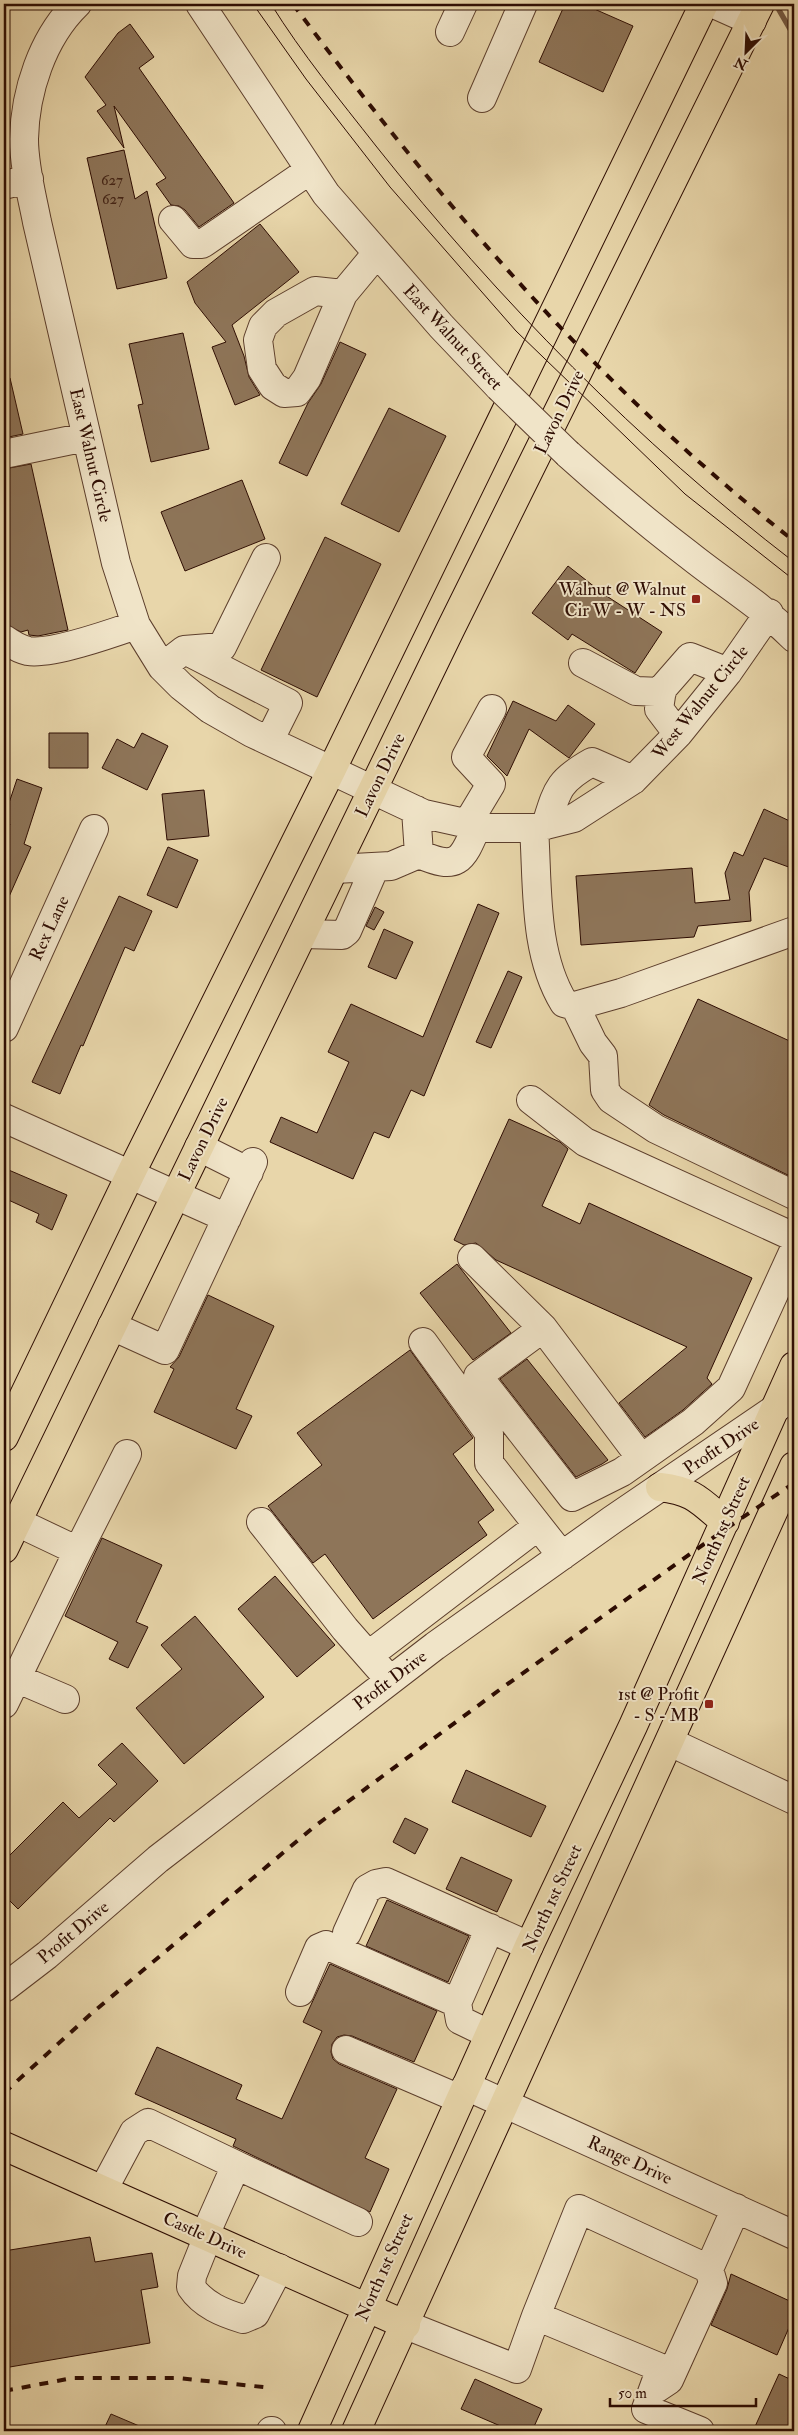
<svg xmlns="http://www.w3.org/2000/svg" width="798" height="2435" viewBox="0 0 798 2435" font-family="'IM FELL Double Pica',serif">
<rect width="100%" height="100%" fill="#e8d6aa"/>
<filter id="stains"><feTurbulence type="fractalNoise" baseFrequency=".004" numOctaves="4"/><feColorMatrix values="0 0 0 0 .2 0 0 0 0 .09 0 0 0 0 .02 0 0 0 .5 -.17"/></filter>
<radialGradient id="worn" r=".72"><stop offset=".6" stop-color="#630" stop-opacity="0"/><stop offset="1" stop-color="#630" stop-opacity=".3"/></radialGradient>
<g fill="none" stroke-linecap="round" stroke-linejoin="round">
<path stroke="#775c45" stroke-width="5.5" d="M779,10L794,36"/>
</g>
<path fill="#8e7559" stroke="#2d0c02" d="M565,4H583L633,26L603,92L539,62Z
M130,24L154,57L139,68L234,203L199,227L185,210L179,206L171,205L156,184L166,178L114,106L124,148L97,111L106,105L85,77L118,33Z
M124,150L135,199L147,191L167,278L117,289L87,158Z
M260,224L299,272L232,325L244,356L249,377L260,395L235,405L212,347L226,342L195,303L187,282Z
M183,333L209,449L151,462L138,405L143,404L129,344Z
M340,342L366,354L307,476L279,463L308,403L321,384Z
M10,378L23,434L4,438V379Z
M389,408L446,436L399,532L341,504Z
M31,464L68,630L38,636L29,635L28,630L21,632L4,624V469Z
M242,480L265,539L185,571L161,512Z
M325,537L381,564L317,697L261,670Z
M568,566L605,595L662,632L635,673L572,634L568,640L532,613Z
M513,701L556,721L568,705L595,724L569,758L529,729L507,776L487,756Z
M49,733H88V768H49Z
M142,733L168,746L147,790L102,768L117,739L134,748Z
M17,779L42,788L24,844L31,847L4,908V838L10,824L4,822V818Z
M204,790L209,836L167,840L162,794Z
M764,809L794,823V869L764,858L749,892L751,921L698,926L694,937L581,945L576,876L692,868L695,903L730,900L725,873L734,852L743,856Z
M168,847L198,860L177,908L147,895Z
M119,896L152,911L134,951L125,947L83,1046L81,1045L60,1094L32,1082Z
M478,904L499,913L424,1096L411,1090L389,1138L374,1132L353,1179L270,1142L281,1117L317,1133L349,1062L328,1052L351,1004L423,1037Z
M375,907L384,912L374,930L366,926Z
M384,929L413,942L396,979L368,967Z
M508,971L522,977L491,1048L476,1042Z
M698,999L794,1043V1178L664,1115L649,1105Z
M509,1119L560,1142L568,1149L542,1206L580,1224L589,1203L752,1278L707,1378L712,1384L683,1410L645,1437L619,1403L687,1347L496,1260L476,1243L464,1245L454,1240Z
M4,1168L67,1195L52,1230L36,1222L39,1214L4,1198Z
M457,1264L511,1333L473,1360L420,1293Z
M208,1295L274,1326L236,1409L252,1416L236,1449L154,1412L174,1369L170,1367L179,1357Z
M410,1350L473,1438L453,1454L494,1510L478,1522L487,1535L373,1619L325,1554L313,1563L268,1506L322,1465L297,1433Z
M527,1359L608,1460L602,1464L576,1477L500,1379Z
M102,1538L162,1565L136,1622L148,1627L128,1668L109,1659L118,1642L65,1616Z
M275,1576L335,1645L297,1677L238,1609Z
M195,1616L264,1697L184,1764L136,1708L182,1669L161,1645Z
M122,1743L158,1781L114,1822L110,1818L18,1909L4,1895V1861L63,1802L79,1818L117,1784L98,1765Z
M466,1770L546,1806L531,1837L452,1802Z
M405,1818L428,1829L415,1854L393,1842Z
M461,1857L512,1880L497,1912L446,1889Z
M387,1900L469,1936L448,1982L366,1946Z
M330,1964L437,2011L414,2062L352,2036L344,2035L337,2037L332,2044L331,2052L333,2059L339,2064L397,2089L365,2158L389,2169L370,2212L233,2146L236,2139L135,2094L157,2047L242,2085L236,2099L282,2119L322,2031L303,2022Z
M90,2237L95,2262L152,2253L158,2287L141,2290L150,2343L4,2368V2251Z
M731,2274L794,2303V2316L777,2355L711,2325L727,2289Z
M779,2374L794,2381V2431H753Z
M475,2379L542,2409L532,2431H512L461,2409Z
M111,2414L151,2431H103Z"/>
<g fill="none" stroke-linecap="round" stroke-linejoin="round">
<g stroke="#5c3e2c" stroke-width="30">
<path id="minor" d="M77,4C42,38 25,92 24,139C24,167 32,196 37,222L116,563L136,625L162,667L181,686L210,709L252,733L424,814L487,828H534L574,818L633,780L678,734L728,672L769,613
M200,4L326,194L441,326L499,387
M714,4L752,21
M450,32L463,4
M482,98L523,4
M4,185L29,179
M173,220L193,244H202L310,170
M343,294L315,291L276,313L263,326L258,340L262,369L273,386L284,393L297,392L307,378L343,294L377,253
M4,454L86,437
M568,454C607,489 647,523 689,555C724,583 762,606 794,638
M4,639C11,644 19,649 28,651C51,655 113,633 136,625
M185,650L288,703L269,741
M583,663L636,691L662,692
M162,667L184,650L222,647L266,558
M678,734L659,709L662,689L690,657L728,672
M416,810L419,854C458,871 462,861 477,826
M467,824L491,784L466,757L492,709
M546,825C557,790 558,781 592,762L633,780
M534,828C538,886 533,952 564,1003L575,1006L621,993L794,931
M335,869L391,866L419,854
M303,934L342,935L347,931L375,867
M575,1006L593,1043L603,1056L605,1090L611,1099L656,1129L794,1195
M4,1028L94,829
M531,1100L585,1142L794,1237
M4,1118L227,1218
M199,1147L249,1172
M472,1258L543,1328L641,1458
M112,1326L165,1350L253,1162
M543,1328L478,1376L572,1497L622,1472L693,1422L731,1388L794,1250
M423,1342L489,1433V1463L562,1556
M17,1522L78,1551L127,1454
M261,1522L345,1629L381,1670
M369,1655L538,1526
M4,1673L65,1699
M4,1704L78,1551
M670,1742L794,1800
M347,1933L367,1889L376,1884L386,1882L529,1946
M4,1988L47,1955L158,1859L435,1646L612,1520L785,1402
M300,1992L319,1948L326,1945L457,2003L460,2020L489,2034
M457,2003L490,1928
M346,2050L460,2099
M466,2086L794,2235
M103,2190L134,2132L148,2123L236,2165
M205,2235L236,2165L358,2222
M208,2236L192,2276L191,2287C203,2305 223,2313 243,2319L255,2314L279,2268
M536,2316L579,2209L709,2269L736,2208
M406,2325L517,2369L536,2316L661,2368L646,2409L700,2431
M657,2388L669,2380L713,2283L709,2269
M271,2431H272"/>
</g>
<g stroke="#2d0c02" stroke-width="30">
<path id="major" d="M4,1437L131,1173L331,771L704,4
M660,1487C694,1491 700,1501 725,1522
M4,1549L451,628L760,4
M4,2146L406,2325
M312,2431L529,1946L633,1726L794,1366
M356,2431L794,1466"/>
</g>
<use href="#minor" stroke="#f0e4c8" stroke-width="28"/>
<use href="#major" stroke="#e8d6aa" stroke-width="28"/>
<path stroke="#2d0c02" stroke-width="1" d="M253,4L306,79L390,187L516,331L685,494L794,580
M271,4C302,54 340,100 376,146C499,301 638,442 794,562"/>
<path stroke="#2d0c02" stroke-width="4" stroke-dasharray="9 9" stroke-linecap="butt" d="M293,4C439,201 599,389 794,541
M4,2093L92,2013L315,1826L502,1688L721,1532L794,1483
M4,2391L73,2378H178L272,2388"/>
<g stroke="#5c3e2c" stroke-width="30" stroke-linecap="butt">
<path id="minor-bridge" d="M499,387L568,454"/>
</g>
<use href="#minor-bridge" stroke="#f0e4c8" stroke-width="28"/>
</g>
<g fill="#8f2418" stroke="#f0e4c8" stroke-width="2">
<rect x="691" y="594" width="10" height="10" rx="2.5"/>
<rect x="704" y="1699" width="10" height="10" rx="2.5"/>
</g>
<g text-anchor="middle" stroke-width="4" stroke-linejoin="round" paint-order="stroke">
<g font-size="15" fill="#452618">
<text x="112" y="185">627</text>
<text x="113" y="204">627</text>
</g>
<g font-size="18" fill="#2d0c02" stroke="#f0e4c8">
<text transform="translate(453 337) rotate(47)" y="6">East Walnut Street</text>
<text transform="translate(559 412) rotate(-64)" y="6">Lavon Drive</text>
<text transform="translate(91 455) rotate(77)" y="6">East Walnut Circle</text>
<text transform="translate(700 702) rotate(-51)" y="6">West Walnut Circle</text>
<text transform="translate(380 775) rotate(-64)" y="6">Lavon Drive</text>
<text transform="translate(49 928) rotate(-65)" y="6">Rex Lane</text>
<text transform="translate(203 1139) rotate(-64)" y="6">Lavon Drive</text>
<text transform="translate(721 1446) rotate(-34)" y="6">Profit Drive</text>
<text transform="translate(721 1530) rotate(-66)" y="6">North 1st Street</text>
<text transform="translate(390 1680) rotate(-37)" y="6">Profit Drive</text>
<text transform="translate(552 1898) rotate(-65)" y="6">North 1st Street</text>
<text transform="translate(73 1932) rotate(-40)" y="6">Profit Drive</text>
<text transform="translate(630 2160) rotate(25)" y="6">Range Drive</text>
<text transform="translate(205 2235) rotate(24)" y="6">Castle Drive</text>
<text transform="translate(384 2267) rotate(-66)" y="6">North 1st Street</text>
</g>
<g font-size="18" fill="#2d0c02" stroke="#f0e4c8" text-anchor="end">
<text x="686" y="595">Walnut @ Walnut<tspan x="686" dy="21">Cir W - W - NS</tspan></text>
<text x="699" y="1700">1st @ Profit<tspan x="699" dy="21">- S - MB</tspan></text>
</g>
</g>
<rect width="798" height="2435" fill="none" stroke="#e8d6aa" stroke-width="20"/>
<rect x="5" y="5" width="788" height="2425" fill="none" stroke="#2d0c02" stroke-width="2.5"/>
<rect x="10" y="10" width="778" height="2415" fill="none" stroke="#2d0c02"/>
<g transform="translate(746 52) rotate(204)" stroke="#f0e4c8" stroke-width="4" paint-order="stroke">
<path d="M0-4L9 19L0 12L-9 19Z" fill="#2d0c02"/>
<text y="-8" font-size="14" font-weight="bold" text-anchor="middle" fill="#2d0c02">N</text>
</g>
<path d="M610 2398v8h146v-8" fill="none" stroke="#2d0c02" stroke-width="2.5"/>
<text x="618" y="2398" font-size="15" fill="#2d0c02" stroke="#f0e4c8" stroke-width="4" paint-order="stroke">50 m</text>
<rect width="100%" height="100%" filter="url(#stains)"/>
<rect width="100%" height="100%" fill="url(#worn)"/>
</svg>
